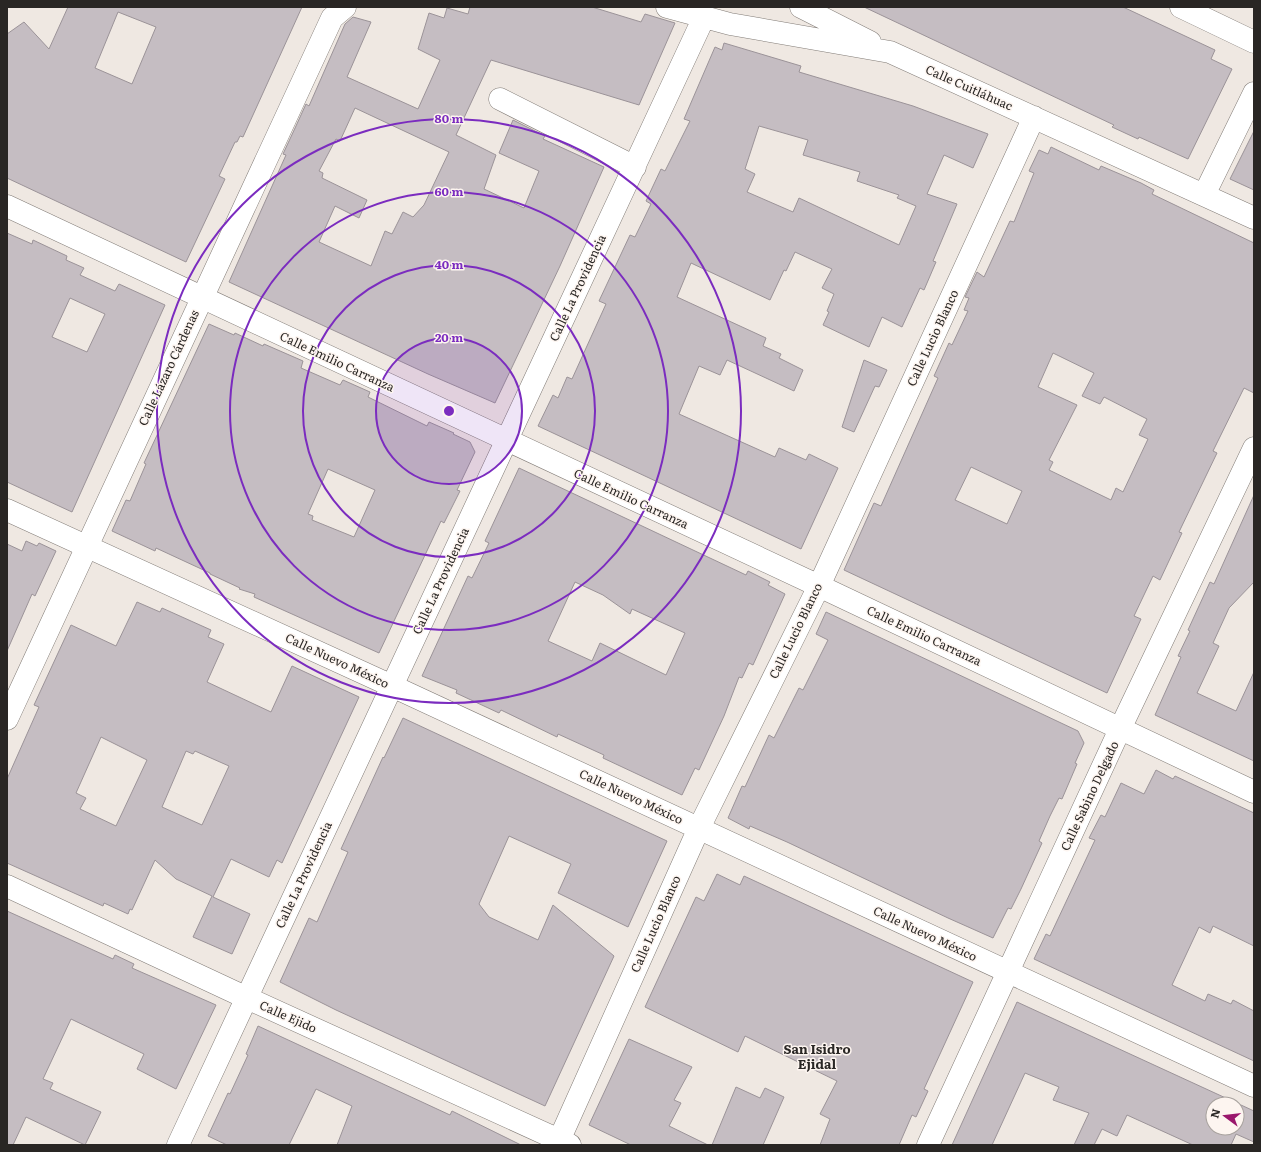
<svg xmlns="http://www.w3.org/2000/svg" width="1261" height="1152" viewBox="0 0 1261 1152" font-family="Literata,serif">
<rect width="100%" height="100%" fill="#efe8e2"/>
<path fill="#c5bdc2" stroke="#9b9398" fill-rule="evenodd" d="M68,7H302L243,137L240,136L237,142H235L219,176L225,179L186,262L7,178V34L24,22L49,49ZM118,12L156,27L132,84L95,68Z
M470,7H592L641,22L645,14L675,23L639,105L491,60L456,135L496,155L484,189L524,208L539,171L499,153L513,120L545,136L543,139L604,167L560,266L495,403L428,374L229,282L286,155L283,154L296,126L306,104L309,106L345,24L353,17L371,22L347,77L418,109L440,60L418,49L429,13L444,18L447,8L468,14ZM355,108L449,152L424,205L413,217L403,212L392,234L385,231L371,266L319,242L335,206L359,218L367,200L322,178L323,173L319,171L336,139L340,141Z
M864,7H1123L1215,50L1211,59L1232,69L1188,159L1139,137L1138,139L1112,127L1114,125Z
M724,43L801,66L799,72L913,106L988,134L973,168L944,155L927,194L957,204L933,261L936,262L924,290L920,288L902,327L882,317L869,347L823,325L829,312L827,311L834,294L822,288L832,269L795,252L786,271L784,270L770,300L691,263L677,297L766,338L763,346L781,354L779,358L803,370L794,391L727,360L720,375L699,366L679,414L775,457L779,448L806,460L809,454L838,468L801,549L538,426L553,395L558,398L567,377L572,379L606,304L599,301L630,235L635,237L651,204L646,201L661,169L665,171L690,121L684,119L715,47L722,50ZM759,126L808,140L803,155L860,172L857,181L899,195L897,198L916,206L899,245L799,198L793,212L747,192L755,174L745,169Z
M1254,131V190L1230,179Z
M1051,147L1099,170L1101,166L1141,183L1154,190L1152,194L1254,243V393L1244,388L1213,451L1217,453L1179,532L1182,533L1160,580L1153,576L1134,616L1141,619L1107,693L844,570L874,503L881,506L938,378L934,376L949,343L952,345L968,311L964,310L969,298L965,297L977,272L984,277L1010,221L1014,222L1034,173L1029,171L1039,150L1048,154ZM1053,353L1094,373L1082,396L1100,404L1104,397L1147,419L1139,435L1148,439L1123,492L1116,488L1111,500L1049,470L1053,462L1049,460L1077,405L1038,387ZM971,467L1022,491L1007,524L955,500Z
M7,233L32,244L33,240L67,256L66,260L84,268L80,275L115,291L119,284L165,305L72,512L7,482ZM70,298L105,314L87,352L52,337Z
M209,324L234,335L235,333L263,346L264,344L303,361L301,368L340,385L343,380L370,392L368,397L427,426L429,422L454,433L453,434L470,442L475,452L457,490L460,491L444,523L441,521L379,653L254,597L255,594L239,589L240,588L210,574V573L156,548L155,551L112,531L126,500L130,501L146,464L144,463ZM328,469L375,490L354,537L312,520L313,516L308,514Z
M864,360L887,370L879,387L875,386L854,432L842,427Z
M519,468L746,575L748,571L770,582L768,585L785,594L753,665L749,663L742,678L739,677L724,716L699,770L695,768L682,795L603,758L604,755L558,734L557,737L501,710L499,713L456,693L457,690L422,676L468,576L472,578L489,543L485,541ZM575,582L603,595L630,614L632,609L685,633L666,675L600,643L592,661L548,641Z
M1254,495V582L1229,608L1213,643L1219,646L1197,693L1236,711L1254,672V761L1155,715L1181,657L1178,656L1190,631L1188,630L1210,582L1214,584Z
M26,541L37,546L39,543L56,551L35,596L32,594L7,651V544L22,551Z
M137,602L160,612L162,608L211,630L208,637L224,644L207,682L271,712L292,666L359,697L282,863L277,860L269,877L231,859L213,897L250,914L232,954L193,937L212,896L176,879L155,860L132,910L130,909L128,914L104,903L103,906L7,863V779L39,707L34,705L71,625L116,646ZM101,737L147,760L116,826L80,809L86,798L76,793ZM186,751L193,754L195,751L229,766L202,825L162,807Z
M826,612L1078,731L1084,743L1075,763L1077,764L1062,799L1059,798L1050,816L1039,841L1042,843L1021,889L1011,909L1008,908L993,938L948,918L787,842L750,826L749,829L728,818L742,786L745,787L769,735L774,738L799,688L803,690L828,640L816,634Z
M403,718L667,841L628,927L558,893L571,864L509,836L479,904L489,917L538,940L553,905L614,956L545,1106L336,1010L280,982L309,918L317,922L348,852L341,849L383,757L384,758Z
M1156,770L1173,779L1175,776L1254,813V946L1213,926L1210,933L1199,927L1172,985L1205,1001L1208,994L1231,1004L1233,1000L1254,1011V1061L1034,959L1046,934L1050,936L1095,840L1089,838L1101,815L1105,817L1121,783L1144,794Z
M717,874L740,885L744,876L973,982L924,1089L928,1091L916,1117L912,1115L899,1145H820L830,1119L820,1114L837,1081L745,1036L738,1052L645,1007L696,897L704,901Z
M7,911L113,959L115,955L134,964L132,968L216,1005L176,1089L137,1069L144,1054L71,1019L43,1079L53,1083L50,1089L101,1112L85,1145L26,1117L13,1145H7Z
M1017,1002L1254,1111V1142L1236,1134L1231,1145H1193L1127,1115L1117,1136L1102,1129L1094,1145H1074L1089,1113L1053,1100L1059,1087L1025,1073L992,1145H952ZM1213,1104H1237V1128H1213Z
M258,1026L450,1115L452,1111L521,1145H337L352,1106L316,1089L289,1145H227L208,1136L228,1093L230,1094L248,1055L246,1054Z
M629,1039L692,1067L674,1100L681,1103L669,1126L708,1145H631L589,1125Z
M736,1087L760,1098L765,1088L784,1097L763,1145H712Z"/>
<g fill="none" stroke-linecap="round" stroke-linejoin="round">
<g stroke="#827c77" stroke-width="23">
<path id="minor" d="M667,7L730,24L890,52L1254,218
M801,7L870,42
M1181,7L1254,42
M500,99L635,167
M1204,195L1254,93
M7,206L819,586L1254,792
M7,510L392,686L1254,1086
M7,719L332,18L345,7
M7,886L247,998L570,1145
M178,1145L704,17
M557,1145L699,828L819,586L1034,117
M928,1145L1120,729L1254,448"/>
</g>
<use href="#minor" stroke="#fff" stroke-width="22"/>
</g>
<circle cx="449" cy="411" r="73" fill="#7b2cbf" fill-opacity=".12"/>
<g fill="none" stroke="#7b2cbf" stroke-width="2">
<circle cx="449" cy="411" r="73"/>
<circle cx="449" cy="411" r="146"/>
<circle cx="449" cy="411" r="219"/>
<circle cx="449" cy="411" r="292"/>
</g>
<g text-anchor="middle" stroke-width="3" stroke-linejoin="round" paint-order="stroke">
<g font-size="12" fill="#292624" stroke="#fdf5f0">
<text transform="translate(969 88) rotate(24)" y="4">Calle Cuitláhuac</text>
<text transform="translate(578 288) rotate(-65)" y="4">Calle La Providencia</text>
<text transform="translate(933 338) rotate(-65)" y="4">Calle Lucio Blanco</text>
<text transform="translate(337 362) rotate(25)" y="4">Calle Emilio Carranza</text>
<text transform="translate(169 368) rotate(-65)" y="4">Calle Lázaro Cárdenas</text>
<text transform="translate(631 499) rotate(25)" y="4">Calle Emilio Carranza</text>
<text transform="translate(441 581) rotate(-65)" y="4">Calle La Providencia</text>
<text transform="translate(796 631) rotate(-64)" y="4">Calle Lucio Blanco</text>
<text transform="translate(924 636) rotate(25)" y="4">Calle Emilio Carranza</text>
<text transform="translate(337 661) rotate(25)" y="4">Calle Nuevo México</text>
<text transform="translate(1090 796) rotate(-65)" y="4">Calle Sabino Delgado</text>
<text transform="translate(631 797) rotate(25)" y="4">Calle Nuevo México</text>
<text transform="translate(304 875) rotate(-65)" y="4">Calle La Providencia</text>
<text transform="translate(656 924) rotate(-66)" y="4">Calle Lucio Blanco</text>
<text transform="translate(925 934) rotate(25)" y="4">Calle Nuevo México</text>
<text transform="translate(288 1017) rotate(24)" y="4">Calle Ejido</text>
</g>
<g font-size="13" font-weight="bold" fill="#292624" stroke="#fdf5f0">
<text x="817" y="1054">San Isidro<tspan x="817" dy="15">Ejidal</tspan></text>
</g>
</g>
<circle cx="449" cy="411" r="6" fill="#7b2cbf" stroke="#fdf5f0" stroke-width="2"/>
<g font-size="12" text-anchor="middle" font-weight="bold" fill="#7b2cbf" stroke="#fdf5f0" stroke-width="3" stroke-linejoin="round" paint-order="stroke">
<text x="449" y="123">80 m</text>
<text x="449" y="196">60 m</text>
<text x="449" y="269">40 m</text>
<text x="449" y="342">20 m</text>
</g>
<rect width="1261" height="1152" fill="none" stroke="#292624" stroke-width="16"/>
<g transform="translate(1225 1116) rotate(285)"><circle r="19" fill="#fdf5f0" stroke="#a8a29e"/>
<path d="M0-3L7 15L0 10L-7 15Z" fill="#9a176c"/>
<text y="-6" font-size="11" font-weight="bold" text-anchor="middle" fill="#292624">N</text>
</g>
</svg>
